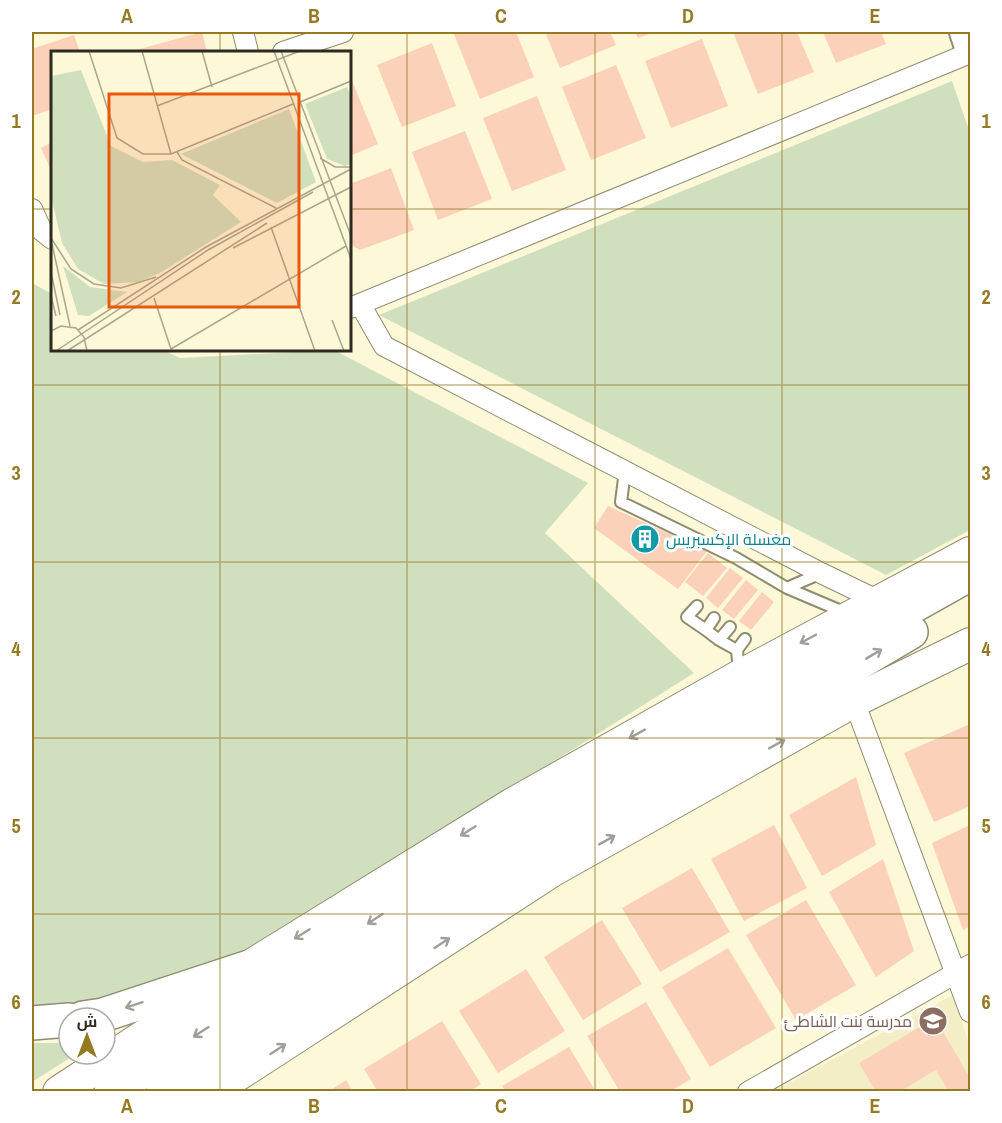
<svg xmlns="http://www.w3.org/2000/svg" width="1002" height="1123" viewBox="0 0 1002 1123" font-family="'Archivo Narrow',Cairo,sans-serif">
<rect width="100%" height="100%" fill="#fdf8d8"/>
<path fill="#f4eec6" d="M953,995L970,1047V1091L772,1092Z"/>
<path fill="#d0e0bf" d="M952,81L970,133V530L886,575L379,315Z
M32,283L52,294V350H163L180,358L334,350L588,483L545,533L694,673L268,942L153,991L62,1010L32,1007Z
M32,1043H69V1054H76L32,1082Z"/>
<path fill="#fcd1b9" d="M202,32L207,52H129Z
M462,32H516L534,77L480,99L454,34Z
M545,32H610L616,45L560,68Z
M635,32H655L638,38Z
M733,32H797L814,72L758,94Z
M823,32H881L886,44L836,63Z
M74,35L80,52H52V109L32,116V49Z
M702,39L728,106L671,128L645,61Z
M432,43L456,106L402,127L377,65Z
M616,65L646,138L591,160L562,87Z
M350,76L378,144L350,156Z
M537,96L566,170L512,191L483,118Z
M465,131L492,199L438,220L412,152Z
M52,142V172L41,148Z
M391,168L414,230L360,250L350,244V184Z
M608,506L707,551L678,589L594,528Z
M708,553L727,568L703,596L685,582Z
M730,568L743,578L718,608L706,598Z
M746,580L758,590L734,619L722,610Z
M762,592L774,602L751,630L739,621Z
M970,724V806L934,822L904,753Z
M856,777L876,845L822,876L789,815Z
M774,825L807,888L744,921L711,859Z
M970,825V926L963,930L932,843Z
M883,859L914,951L876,977L829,892Z
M692,868L730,932L660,972L622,908Z
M806,900L856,985L796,1020L746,935Z
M602,920L642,984L583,1020L544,957Z
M728,948L776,1028L710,1067L662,987Z
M526,969L565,1031L498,1073L459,1011Z
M646,1002L691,1079L669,1092H620L587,1036Z
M935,1018L970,1078V1092H949L936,1070L899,1092H876L859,1063Z
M442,1021L481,1084L469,1092H378L364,1069Z
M569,1047L596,1092H506L502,1086Z
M346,1080L353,1092H328Z"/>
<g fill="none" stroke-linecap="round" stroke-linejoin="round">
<g stroke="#908c6f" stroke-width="14">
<path id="lane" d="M625,471L621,502L736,558L787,588L846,613
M787,588L821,573
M697,606L687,617L706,630
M714,618L706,630L719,640
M730,627L719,640L737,650
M739,672L737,650L745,639"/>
</g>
<g stroke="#908c6f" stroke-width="22">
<path id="street" d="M243,32L248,52
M283,52L343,32
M32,209L42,231L52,239
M360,304L384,346L821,573L881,602
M350,308L970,53
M854,701L970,1012
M748,1092L970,965"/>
</g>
<g stroke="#908c6f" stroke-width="32">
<path id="secondary" d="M964,32L970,50"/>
</g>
<g stroke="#908c6f" stroke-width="34">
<path id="primary" d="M59,1092L249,967L511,805L740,676L970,553
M211,1092L553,870L854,701L970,644"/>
</g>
<g stroke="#908c6f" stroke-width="36">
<path id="highway" d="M83,1018L103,1015L249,967
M32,1023L69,1020
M111,1092L524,824L970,574
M163,1092L285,1011L540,851L911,632"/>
</g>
<use href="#lane" stroke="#fff" stroke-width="10"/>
<use href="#street" stroke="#fff" stroke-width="20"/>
<use href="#secondary" stroke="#fff" stroke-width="28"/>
<use href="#primary" stroke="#fff" stroke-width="32"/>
<use href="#highway" stroke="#fff" stroke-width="33"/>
</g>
<defs><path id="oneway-shaft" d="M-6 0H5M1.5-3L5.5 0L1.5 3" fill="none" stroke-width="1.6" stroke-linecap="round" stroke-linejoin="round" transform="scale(1.5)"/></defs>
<g stroke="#a0a09a">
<use href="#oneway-shaft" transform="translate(808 639) rotate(152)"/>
<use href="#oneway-shaft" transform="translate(874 654) rotate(-31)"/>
<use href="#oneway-shaft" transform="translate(637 734) rotate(151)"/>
<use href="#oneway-shaft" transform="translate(777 744) rotate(-29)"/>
<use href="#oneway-shaft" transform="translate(468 831) rotate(148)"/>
<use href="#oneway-shaft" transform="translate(607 840) rotate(-29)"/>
<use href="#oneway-shaft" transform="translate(375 919) rotate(147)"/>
<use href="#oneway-shaft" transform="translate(302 934) rotate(148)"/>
<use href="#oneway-shaft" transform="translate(442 943) rotate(-33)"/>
<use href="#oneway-shaft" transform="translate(134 1005) rotate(162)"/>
<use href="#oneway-shaft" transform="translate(201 1032) rotate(147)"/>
<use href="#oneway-shaft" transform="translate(278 1049) rotate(-33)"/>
</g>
<path fill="none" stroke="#957a22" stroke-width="1.5" stroke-opacity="0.55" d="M220,32V52M407,32V1092M595,32V1092M782,32V1092M32,209H52M350,209H970M220,350V1092M32,385H970M32,562H970M32,738H970M32,914H970"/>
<defs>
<g id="building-disc" transform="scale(1.5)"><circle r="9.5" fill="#0f9aa8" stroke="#fff"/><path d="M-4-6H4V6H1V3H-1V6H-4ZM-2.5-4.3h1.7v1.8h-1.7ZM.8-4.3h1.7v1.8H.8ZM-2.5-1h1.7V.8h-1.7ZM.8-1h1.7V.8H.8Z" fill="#fff"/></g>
<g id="school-disc" transform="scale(1.5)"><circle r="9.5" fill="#8d6e63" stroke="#fff"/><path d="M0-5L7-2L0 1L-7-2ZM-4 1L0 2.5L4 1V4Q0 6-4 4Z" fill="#fff"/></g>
</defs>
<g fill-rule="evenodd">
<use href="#building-disc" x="645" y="539"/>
<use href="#school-disc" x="933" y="1021"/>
</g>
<g text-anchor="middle" stroke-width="6" stroke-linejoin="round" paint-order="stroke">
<g font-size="16" fill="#0d838f" stroke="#fff" text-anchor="start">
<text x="666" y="545">مغسلة الإكسبريس</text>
</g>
<g font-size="16" fill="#785e54" stroke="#fff" text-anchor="end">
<text x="912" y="1027">مدرسة بنت الشاطئ</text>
</g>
</g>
<g transform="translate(51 51)">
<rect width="300" height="300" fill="#fdf8d8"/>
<path d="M30,19L60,95L92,111L121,109L169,134L162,144L190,171L109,222L87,231L53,233L27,218L11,192L0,145V25ZM296,36L300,45V113L294,115L276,108L254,53ZM238,58L265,131L226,152L130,103ZM12,215L39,236L76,241L38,265L27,264Z" fill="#d0e0bf"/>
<path fill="none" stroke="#aaa68e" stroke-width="1.5" d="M38,0L66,87L92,103H120L242,53M91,0L120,103M151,0L161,36M223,0L300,208M230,0L300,185M249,51L300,30M106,55L249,0M126,101L131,109L225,157M269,107L284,116H299M220,176L264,300M0,187L20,218L43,233L70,237L105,226M1,193L19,275M182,197L300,136M0,221L9,264M0,245L5,265M103,247L120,298M281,269L293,300M27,279L155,196L300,118M0,280L10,275L25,277L33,286L36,300M120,298L295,195M5,300L157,199L262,141M16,300L216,172"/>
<path fill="#e8590c" fill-opacity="0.15" stroke="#e8590c" stroke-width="3" d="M58,43H248V256H58Z"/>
<rect width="300" height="300" fill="none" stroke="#2d2b1f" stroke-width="3"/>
</g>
<rect width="1002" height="1123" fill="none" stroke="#ffffff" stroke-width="66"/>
<g transform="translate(87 1036)"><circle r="28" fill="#ffffff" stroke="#abaaa5" stroke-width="1.5"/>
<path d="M0-4.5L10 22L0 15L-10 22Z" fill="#957a22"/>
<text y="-9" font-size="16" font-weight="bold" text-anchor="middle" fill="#2d2b1f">ش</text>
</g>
<rect x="33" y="33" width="936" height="1057" fill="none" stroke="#957a22" stroke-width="2"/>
<g font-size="20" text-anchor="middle" font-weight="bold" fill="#957a22">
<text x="127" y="23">A</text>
<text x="314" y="23">B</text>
<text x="501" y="23">C</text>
<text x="688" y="23">D</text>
<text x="875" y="23">E</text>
<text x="16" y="128">1</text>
<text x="986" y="128">1</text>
<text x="16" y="304">2</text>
<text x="986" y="304">2</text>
<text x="16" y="480">3</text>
<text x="986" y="480">3</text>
<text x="16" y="656">4</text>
<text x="986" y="656">4</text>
<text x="16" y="833">5</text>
<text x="986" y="833">5</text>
<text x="16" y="1009">6</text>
<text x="986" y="1009">6</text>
<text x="127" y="1113">A</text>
<text x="314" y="1113">B</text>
<text x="501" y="1113">C</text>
<text x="688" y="1113">D</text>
<text x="875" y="1113">E</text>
</g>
</svg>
